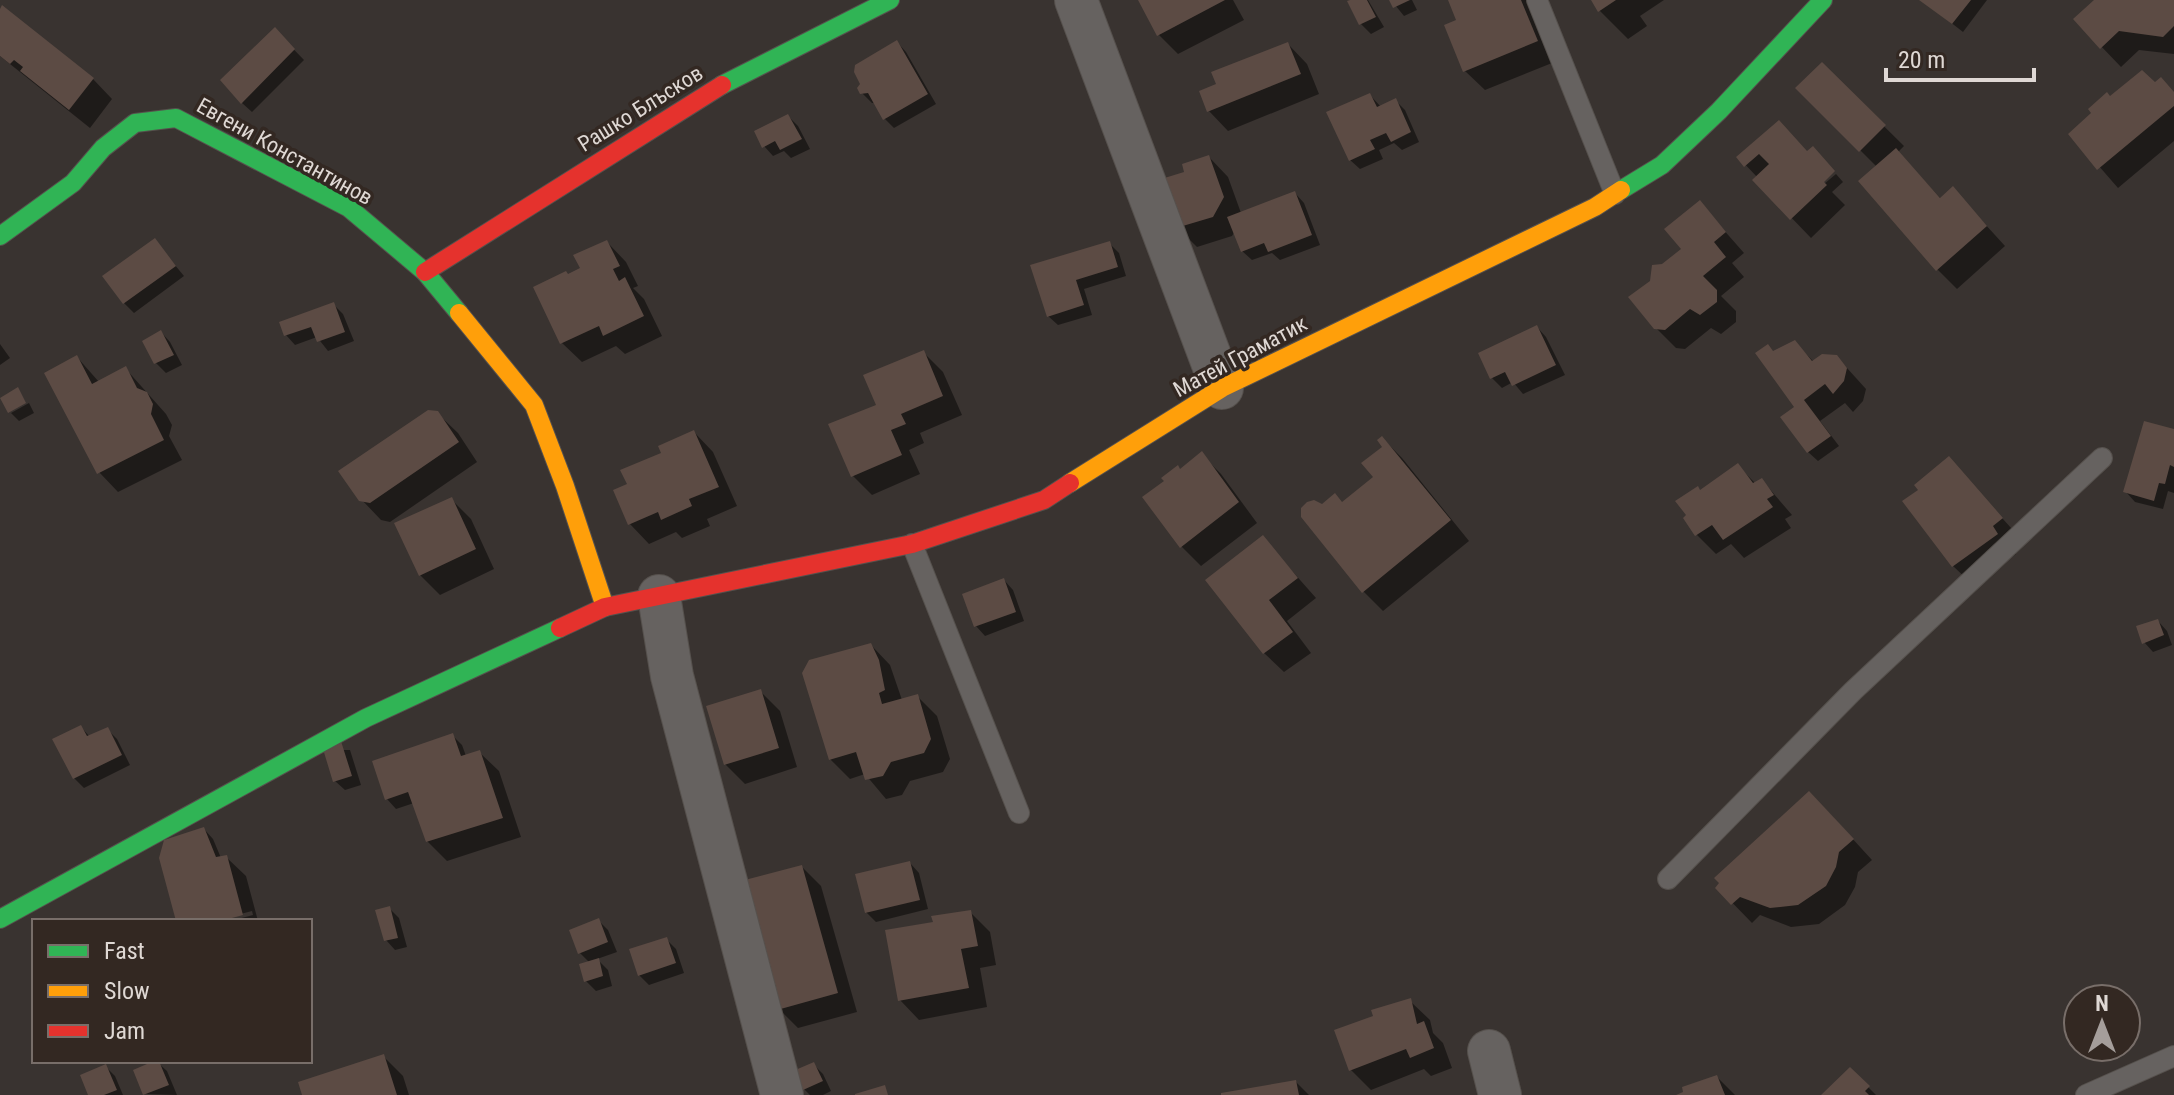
<svg xmlns="http://www.w3.org/2000/svg" width="2174" height="1095" viewBox="0 0 2174 1095" font-family="'Roboto Condensed',sans-serif">
<rect width="100%" height="100%" fill="#393330"/>
<path fill="#0007" d="M1140,0H1233L1244,20L1178,54L1159,35Z
M1354,0H1368L1384,27L1371,34L1361,24L1350,2Z
M1391,0H1412L1417,10L1404,16Z
M1450,0H1527L1557,61L1485,90L1465,71L1459,21Z
M1593,0H1664L1640,16L1647,26L1628,39L1600,11Z
M1922,0H1987L1963,32Z
M2097,0H2174V54L2139,50L2121,67L2076,20Z
M0,12L93,79L112,99L90,128L0,56Z
M275,30L304,60L252,112L242,103Z
M897,42L906,52L936,104L894,128L884,118L876,103H872L862,93Z
M1288,44L1307,64L1319,94L1228,131L1209,111L1219,85Z
M1822,65L1904,146L1898,152L1941,199L1953,189L2005,246L1957,289L1937,269L1877,167L1798,88Z
M2154,84L2174,93V141L2118,188L2071,134L2111,98Z
M1370,95L1381,107L1396,101L1405,110L1419,142L1402,150L1394,143L1379,150L1383,159L1360,169L1350,160Z
M788,116L798,126L810,149L791,158L784,151L773,156L764,146Z
M1779,122L1808,153L1824,184L1836,174L1843,182L1832,192L1845,205L1811,238L1755,180L1758,178L1739,158Z
M1209,157L1228,177L1241,213L1295,193L1304,203L1320,245L1280,260L1272,253L1252,260L1242,251L1235,231L1232,236L1197,247L1177,227Z
M1700,203L1744,253L1732,263L1744,277L1721,296L1736,311V322L1721,334L1711,328L1685,349L1676,348L1656,328L1651,282L1663,266L1684,250Z
M155,241L184,276L134,313L124,303Z
M607,242L626,262L638,286L633,288L644,299L662,336L625,354L616,346L582,362L562,343L569,276L583,269Z
M1109,243L1119,253L1126,276L1084,289L1092,315L1058,325L1048,316L1033,266Z
M333,304L343,314L354,341L328,351L317,337L295,345L286,335Z
M1537,327L1546,337L1565,375L1523,394L1513,382L1502,388L1492,378Z
M161,332L170,342L182,365L166,373L156,363L144,341Z
M1794,342L1814,362L1837,357L1866,389L1863,401L1853,412L1845,403L1820,421L1839,446L1818,461L1808,452L1797,407L1775,353Z
M0,344L10,358L0,365Z
M923,352L943,372L962,415L920,433L924,443L909,450L920,474L872,495L853,476L878,406Z
M77,357L99,382L125,368L166,414L172,425L169,436L182,460L118,492L99,472Z
M29,403L34,413L19,421L11,413Z
M437,413L458,433L477,462L390,522L381,520L361,499Z
M2174,431V493L2168,491L2163,509L2135,502L2126,492Z
M694,432L713,452L737,506L707,519L710,526L682,538L676,532L649,544L630,524V485Z
M1382,438L1402,458L1469,541L1383,611L1363,591L1323,506L1343,504L1376,477L1384,447Z
M1201,454L1221,474L1257,523L1201,566L1181,546Z
M1948,458L2021,539L2011,547L2016,554L1973,585L1953,566L1920,490Z
M1738,466L1756,484L1762,480L1792,515L1785,519L1791,528L1744,558L1731,544L1716,554L1697,535L1701,492Z
M451,499L471,519L494,569L440,595L420,575Z
M1263,538L1316,598L1287,621L1311,653L1284,672L1264,653Z
M1004,580L1013,590L1024,621L985,636L976,626Z
M2158,621L2167,631L2172,645L2153,652L2144,642Z
M871,645L890,665L902,700L917,696L937,716L950,759L943,772L910,781L902,795L886,799L865,774L850,779L830,759Z
M760,691L780,711L797,767L745,784L725,764Z
M81,727L90,737L107,729L117,739L130,765L84,788L74,778Z
M452,735L462,745L466,756L479,752L499,771L521,837L447,861L427,841L414,803L396,809L387,799Z
M325,750H350L361,785L345,790L335,781Z
M1829,813L1872,860L1858,872L1855,887L1845,905L1819,924L1791,927L1760,915L1752,923L1718,888Z
M204,829L213,839L221,858L226,857L246,876L258,921H230L253,915L252,911L214,921H178Z
M910,863L919,873L928,909L876,922L866,912Z
M802,867L821,886L857,1012L798,1028L779,1009Z
M389,908L399,918L407,947L395,950L386,940Z
M970,912L990,932L996,965L980,968L987,1007L919,1020L900,1000L935,924Z
M598,920L608,930L617,952L597,959L608,970L612,986L596,991L586,981L590,963L580,953Z
M666,939L676,949L684,973L649,985L639,975Z
M1410,1001L1430,1020L1433,1033L1443,1043L1452,1068L1431,1076L1424,1069L1371,1090L1351,1070L1337,1032Z
M383,1056L403,1076L409,1095H304Z
M157,1062L167,1071L177,1095L145,1094Z
M813,1064L823,1074L831,1091L823,1095H810L804,1089Z
M105,1066L115,1076L123,1095H91Z
M1850,1069L1876,1095H1824Z
M1717,1077L1735,1095H1681Z
M1296,1082L1309,1095H1224Z"/>
<path fill="#5c4b44" d="M1138,0H1225L1157,36Z
M1350,0H1367L1376,17L1359,25L1347,1Z
M1389,0H1410L1393,8Z
M1448,0H1521L1538,41L1463,72L1444,25L1456,20Z
M1591,0H1616L1598,12Z
M1919,0H1971L1952,24Z
M2094,0H2174V26L2163,37L2119,31L2100,49L2073,19Z
M2,5L94,78L69,110L20,71L23,67L14,60L10,64L0,56V9Z
M275,27L295,49L241,104L220,80Z
M897,40L928,94L883,120L868,93L860,94L857,88L860,84L854,72L855,65Z
M1288,42L1301,74L1207,112L1199,91L1216,84L1211,72Z
M1822,62L1886,125L1859,152L1795,88Z
M2142,70L2155,82L2161,77L2174,92V106L2097,170L2068,134L2091,113L2088,109L2107,92L2110,96Z
M1370,93L1377,107L1396,98L1411,132L1391,142L1386,133L1370,140L1375,149L1349,161L1326,112Z
M788,114L802,139L780,150L775,141L762,148L754,131Z
M1779,120L1807,151L1813,146L1835,171L1824,182L1827,185L1790,220L1752,180L1769,164L1759,154L1744,167L1736,157Z
M1896,148L1940,198L1953,186L1987,226L1936,271L1858,181Z
M1209,155L1224,197L1213,217L1176,228L1158,180L1184,172L1182,164Z
M1295,191L1312,235L1268,252L1264,243L1241,252L1227,217Z
M1700,200L1726,232L1714,242L1726,257L1703,276L1717,290V302L1700,315L1690,309L1665,330L1654,329L1628,297L1650,281L1652,265L1662,264L1681,249L1664,229Z
M155,238L176,266L123,304L102,276Z
M607,240L620,266L613,269L619,281L625,277L644,316L603,336L599,326L560,344L533,287L566,271L568,274L580,268L573,255Z
M1110,241L1118,267L1076,280L1084,305L1047,317L1030,265Z
M334,302L345,332L317,342L311,327L284,336L279,322Z
M1537,325L1556,365L1512,386L1505,372L1490,379L1478,353Z
M161,330L174,355L154,364L142,341Z
M1795,340L1812,361L1822,354L1837,355L1847,368L1844,381L1833,394L1825,384L1804,400L1831,436L1807,453L1780,417L1794,407L1755,353L1768,344L1773,351Z
M924,350L943,396L901,414L906,424L891,430L902,455L851,477L828,424L876,405L863,375Z
M77,355L92,384L126,366L137,388L147,392L153,404L151,414L164,440L97,474L44,373Z
M18,387L26,403L8,413L0,398Z
M428,410L438,411L459,442L370,503L359,501L338,471Z
M2144,421L2174,429V467L2170,465L2165,484L2159,483L2154,501L2123,492Z
M694,430L719,487L689,499L692,506L661,520L658,512L628,525L613,490L627,484L620,470L661,453L658,446Z
M1382,436L1451,520L1362,593L1301,517V508L1307,502L1314,500L1322,504L1335,493L1342,502L1373,477L1361,463L1382,447L1377,440Z
M1202,451L1239,502L1180,548L1142,497L1164,481L1161,478L1178,465L1180,469Z
M1949,456L2003,518L1993,526L1998,534L1952,567L1902,501L1918,490L1914,485Z
M1738,463L1753,483L1762,478L1774,495L1767,499L1773,507L1723,540L1712,525L1695,536L1683,518L1686,515L1675,501L1698,486L1700,490Z
M452,497L476,549L419,576L394,523Z
M1263,535L1298,578L1269,600L1293,632L1263,654L1205,580Z
M1004,578L1016,612L974,627L962,594Z
M2158,619L2164,635L2142,644L2136,626Z
M871,643L879,660L885,690L879,693L882,704L918,694L931,739L924,753L891,762L883,776L865,780L856,752L829,760L802,673L809,660Z
M761,689L779,748L724,765L706,706Z
M81,725L87,736L108,727L122,755L73,779L52,739Z
M453,733L461,756L480,750L503,818L426,842L408,792L385,800L372,761Z
M340,738L352,776L333,782L323,749Z
M1809,791L1854,839L1839,852L1836,867L1826,886L1798,905L1770,908L1740,897L1731,905L1715,888L1719,883L1714,878Z
M204,827L216,857L227,855L243,915L221,921H176L159,858L164,840Z
M910,861L920,900L865,913L855,874Z
M802,865L838,993L777,1010L741,881Z
M390,906L398,938L384,941L375,910Z
M971,910L978,946L961,949L969,988L898,1001L885,930L933,922L931,916Z
M599,918L608,942L578,954L569,930Z
M667,937L676,963L638,976L629,949Z
M599,958L603,976L584,982L579,964Z
M1411,998L1417,1024L1424,1021L1434,1048L1410,1058L1406,1049L1349,1071L1334,1030L1373,1016L1371,1010Z
M384,1054L397,1095H302L298,1082Z
M154,1061H159L169,1085L143,1095L133,1070Z
M814,1062L823,1081L803,1090L793,1071Z
M106,1064L117,1090L104,1095H88L80,1075Z
M1850,1067L1870,1086L1865,1091L1869,1095H1821Z
M1717,1075L1725,1095H1676L1683,1092L1682,1087Z
M1296,1080L1299,1095H1221V1093Z
M885,1085L888,1095H855V1094Z"/>
<g fill="none" stroke-linecap="round" stroke-linejoin="round">
<g stroke="#56514d" stroke-width="22">
<path id="lane" d="M1537,0L1615,194
M912,544L1019,813
M1668,879L1853,691L2102,458
M2086,1095L2174,1056"/>
</g>
<g stroke="#56514d" stroke-width="44">
<path id="street" d="M1076,0L1222,388
M659,596L672,676L782,1095
M1489,1051L1500,1095"/>
</g>
<g stroke="#56514d" stroke-width="20">
<path id="fast" d="M722,85L890,0
M1621,190L1662,165L1719,111L1823,0
M0,236L73,183L103,148L135,123L176,118L349,208L425,272L459,313
M0,919L366,718L560,628"/>
</g>
<g stroke="#56514d" stroke-width="20">
<path id="slow" d="M459,313L534,405L565,486L605,607
M1070,483L1222,388L1595,207L1621,190"/>
</g>
<g stroke="#56514d" stroke-width="20">
<path id="jam" d="M425,272L722,85
M560,628L605,607L912,544L1044,500L1070,483"/>
</g>
<use href="#lane" stroke="#666260" stroke-width="20"/>
<use href="#street" stroke="#666260" stroke-width="42"/>
<use href="#fast" stroke="#30b455" stroke-width="18"/>
<use href="#slow" stroke="#ff9f0a" stroke-width="18"/>
<use href="#jam" stroke="#e5322d" stroke-width="18"/>
</g>
<g text-anchor="middle" stroke-width="7" stroke-linejoin="round" paint-order="stroke">
<g font-size="22" fill="#dfd8d4" stroke="#332822">
<text transform="translate(640 108) rotate(-32)" y="8">Рашко Блъсков</text>
<text transform="translate(285 151) rotate(29)" y="8">Евгени Константинов</text>
<text transform="translate(1240 356) rotate(-28)" y="8">Матей Граматик</text>
</g>
</g>
<rect x="32" y="919" width="280" height="144" fill="#332822" stroke="#786e69" stroke-width="2"/>
<rect x="48" y="945" width="40" height="12" fill="#30b455" stroke="#786e69" stroke-width="2"/>
<text x="104" y="959" font-size="24" fill="#dfd8d4">Fast</text>
<rect x="48" y="985" width="40" height="12" fill="#ff9f0a" stroke="#786e69" stroke-width="2"/>
<text x="104" y="999" font-size="24" fill="#dfd8d4">Slow</text>
<rect x="48" y="1025" width="40" height="12" fill="#e5322d" stroke="#786e69" stroke-width="2"/>
<text x="104" y="1039" font-size="24" fill="#dfd8d4">Jam</text>
<g transform="translate(2102 1023)"><circle r="38" fill="#332822" stroke="#786e69" stroke-width="2"/>
<path d="M0-6L14 30L0 20L-14 30Z" fill="#a59e9b"/>
<text y="-12" font-size="22" font-weight="bold" text-anchor="middle" fill="#dfd8d4">N</text>
</g>
<path d="M1886 68v12h148v-12" fill="none" stroke="#dfd8d4" stroke-width="4"/>
<text x="1898" y="68" font-size="24" fill="#dfd8d4" stroke="#332822" stroke-width="6" paint-order="stroke">20 m</text>
</svg>
